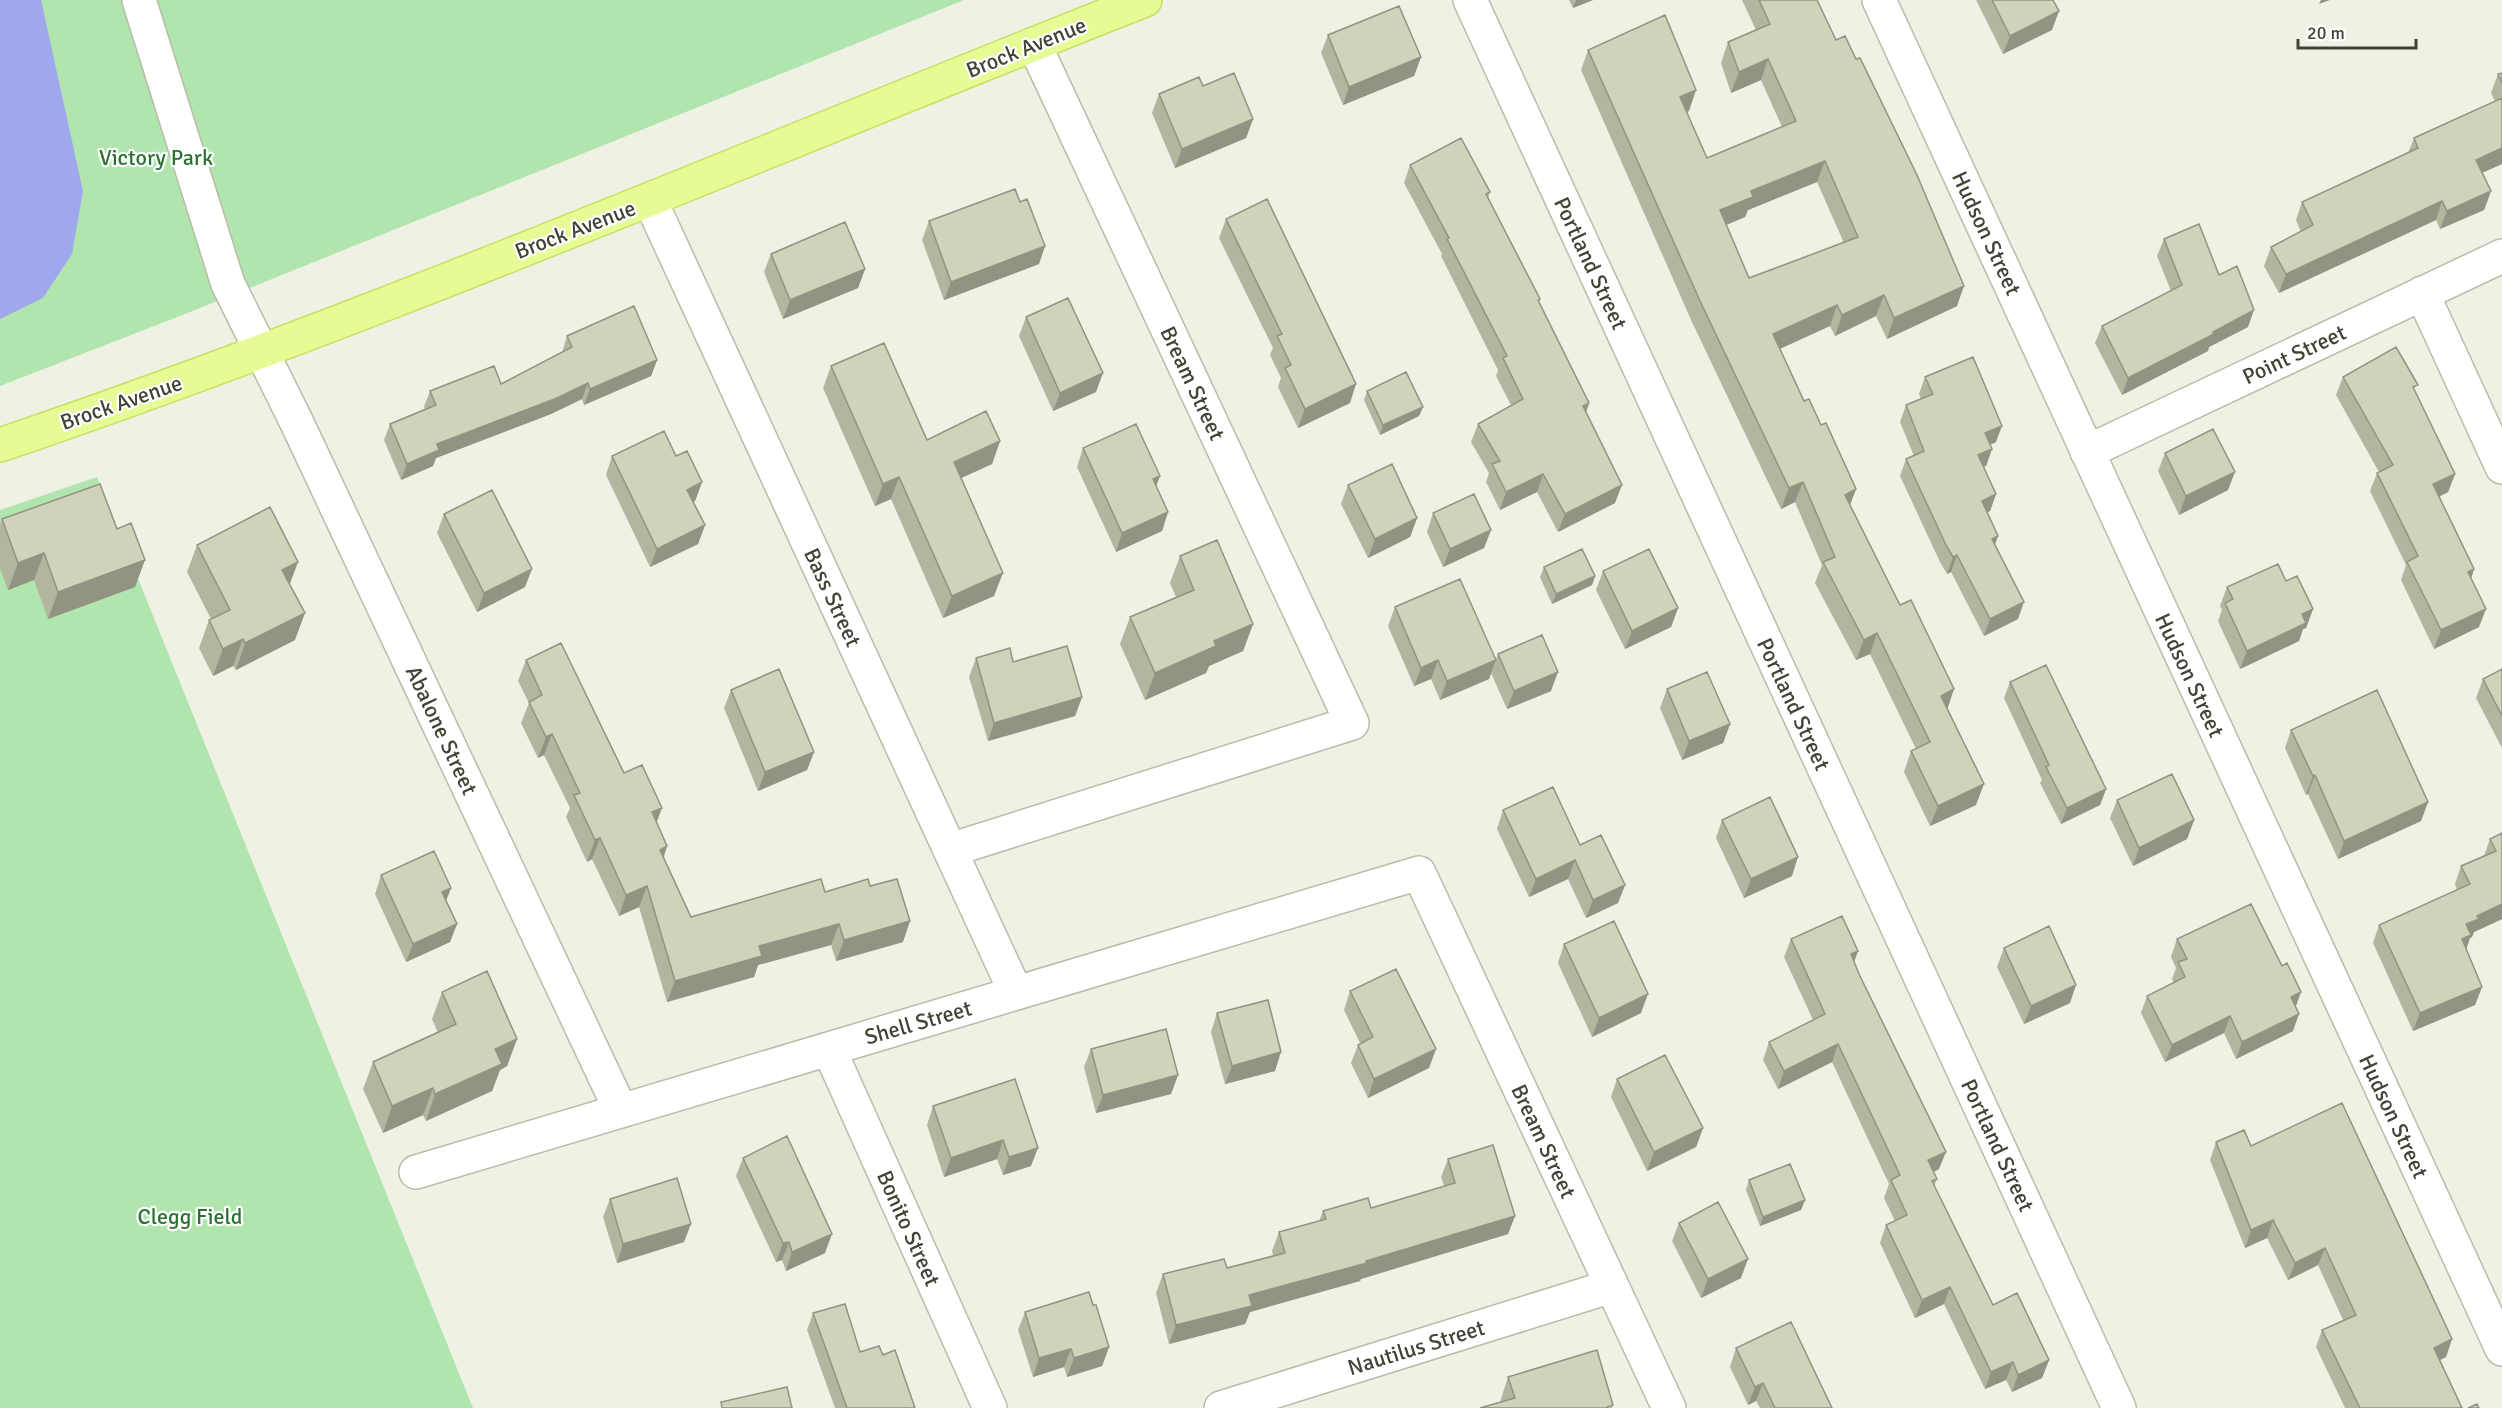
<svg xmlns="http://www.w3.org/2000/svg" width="2502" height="1408" viewBox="0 0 2502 1408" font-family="Signika,sans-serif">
<rect width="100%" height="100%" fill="#eff1e4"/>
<path fill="#b0e5ad" d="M0,0H964L185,314L0,386Z
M97,477L473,1408H0V510Z"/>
<path fill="#a0a8ed" d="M0,0H41L83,191L72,254L43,298L0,319Z"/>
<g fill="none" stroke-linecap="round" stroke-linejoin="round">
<g stroke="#b9bca7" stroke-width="36">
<path id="minor" d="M139,0L228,284L297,423L621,1111
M1470,0L2119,1408
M1879,0L2502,1349
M650,200L1016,993
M2422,293L2502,467
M2087,452L2502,256
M950,850L1352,723L1034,44
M829,1049L990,1408
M416,1172L1419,873L1669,1408
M1221,1408L1612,1286"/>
</g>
<g stroke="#c8e063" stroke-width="36">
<path id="major" d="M0,445C388,313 764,150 1145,0"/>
</g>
<use href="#minor" stroke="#fff" stroke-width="33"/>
<use href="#major" stroke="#e6fb93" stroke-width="33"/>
</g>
<path fill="#b3b59f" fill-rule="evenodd" d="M1569,0H1593L1573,8Z
M1742,0H1817L1957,306L1887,339L1876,316L1835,336L1830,326L1780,349L1804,401L1821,425L1856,489L1850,505L1947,709L1976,805L1930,826L1904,772L1911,751L1916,749L1870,654L1856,660L1815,583L1822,565L1795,502L1781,509L1692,322L1581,70L1588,50L1689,111L1686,112L1707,158L1782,127L1761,80L1731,93L1721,63L1728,42L1756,30ZM1817,182L1844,243L1749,278L1726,225L1745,217L1748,210Z
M1976,0H2053L2052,30L2003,54Z
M1328,35L1421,57L1414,76L1343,105L1321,53Z
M2502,73V164L2482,173L2491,191L2484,210L2440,229L2436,220L2279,293L2264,266L2271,247L2301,232L2296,220L2302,202L2408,153L2414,138L2495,101L2491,93L2498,74Z
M1203,86L1253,119L1246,138L1175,168L1152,113L1159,94Z
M1410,165L1490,192L1488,198L1540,299L1539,303L1589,403L1586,413L1615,503L1558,532L1537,492L1500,510L1486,482L1489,473L1471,442L1478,424L1511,405L1496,376L1498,370L1441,256L1442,254L1404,183Z
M1020,202L1045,246L1039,264L944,300L922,240L929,221Z
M1226,219L1350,403L1298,428L1278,387L1281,378L1270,355L1273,348L1219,238Z
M2164,239L2219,275L2248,327L2209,347L2208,351L2122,395L2095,343L2102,326L2171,291L2157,256Z
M771,254L865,269L858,288L783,319L764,272Z
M1026,317L1096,392L1053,411L1019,336Z
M567,336L657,360L651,376L584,405L582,399L551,414L436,458L433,466L401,480L384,440L390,424L425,409L424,407L430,391L501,384L562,353Z
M831,366L927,440L1000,441L992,464L961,478L994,596L943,618L891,499L875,506L823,388Z
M1925,377L1996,442L1990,445L1992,449L1986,466L1983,467L1996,494L1990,511L1987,512L1998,536L1994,545L2018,619L1984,636L1951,572L1947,574L1940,562L1900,476L1906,459L1914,456L1900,422L1906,405L1921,399L1919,394Z
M2343,377L2415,391L2455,474L2448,492L2439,497L2474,569L2471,578L2479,627L2434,649L2401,580L2406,565L2370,491L2377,473L2379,472L2336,395Z
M1367,391L1423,407L1419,416L1380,435L1364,400Z
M1083,448L1160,476L1156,486L1168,512L1162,531L1116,552L1077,467Z
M2165,453L2228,490L2179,515L2158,471Z
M612,456H676L702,482L695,501L694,502L705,525L698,544L650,567L606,475Z
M1348,485L1417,518L1410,537L1368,558L1341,504Z
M1433,513L1491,530L1484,548L1443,567L1427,532Z
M444,514L525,587L477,612L437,533Z
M2,519L135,587L48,619L34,580L8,590L0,568V525Z
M197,545L290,585L295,640L236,670L233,666L213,676L199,648L209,620L211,619L187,572Z
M1180,556L1253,624L1243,651L1209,666L1206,673L1145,700L1120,644L1130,617L1176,597L1170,583Z
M1544,567L1595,576L1592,585L1552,604L1540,577Z
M1603,571L1678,608L1671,627L1625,649L1596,590Z
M2286,581L2313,609L2306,628L2303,629L2299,641L2240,669L2218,621L2222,610L2220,606L2227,587Z
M1395,607L1496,660L1489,679L1440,700L1431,679L1414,686L1388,626Z
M1498,654L1551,691L1507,709L1491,673Z
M976,658L1013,662L1082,697L1075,716L988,741L969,677Z
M526,660L624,773L657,823L667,846L664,857L691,917L825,892L870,886L903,942L836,961L831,945L758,965L754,977L667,1002L639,907L619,916L592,859L587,862L566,817L570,808L544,755L538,758L521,723L529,703L518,681Z
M2502,669V748L2476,698L2483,679Z
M2010,682L2106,789L2100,805L2061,824L2040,783L2042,780L2004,698Z
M1667,689L1730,724L1723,743L1682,760L1660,708Z
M731,690L814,752L807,770L758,791L724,708Z
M2291,730L2428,802L2421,821L2338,859L2308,794L2306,795L2285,748Z
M2117,800L2194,820L2187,839L2133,866L2110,818Z
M1503,810L1580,845L1625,885L1618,903L1586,918L1568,879L1529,897L1497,829Z
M1722,820L1792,876L1744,898L1716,838Z
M2502,833V919L2474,932L2472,937L2470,938L2466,950L2482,987L2475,1005L2413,1031L2373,943L2379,925L2457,890L2455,884L2461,866L2484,856L2490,839Z
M381,875L451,888L446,901L457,924L450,942L406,962L375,894Z
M1791,939L1858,951L1854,962L1939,1169L1934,1172L1937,1179L1934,1186L1993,1305L2049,1360L2042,1378L2012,1392L2006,1380L1985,1389L1944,1304L1915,1318L1880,1243L1886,1225L1895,1221L1884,1198L1889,1184L1832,1062L1778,1089L1763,1060L1769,1042L1813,1020L1784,957Z
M2177,939L2296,1007L2293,1031L2236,1059L2224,1033L2165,1062L2141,1013L2147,996L2174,983L2172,979L2176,968L2171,957Z
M1564,944L1641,1013L1592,1037L1558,963Z
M2004,948L2070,1003L2024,1024L1997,967Z
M1350,991L1429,1068L1368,1098L1351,1063L1358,1045L1360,1043L1344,1010Z
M442,992L517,1039L507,1066L500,1070L492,1091L426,1121L423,1115L383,1133L363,1089L373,1062L438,1033L432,1019Z
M1217,1013L1275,1071L1225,1084L1211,1032Z
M1091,1049L1178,1075L1171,1094L1096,1113L1084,1067Z
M1015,1079L1031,1166L1003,1175L997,1159L944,1177L927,1125L933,1106Z
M1617,1079L1703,1128L1696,1147L1647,1171L1611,1097Z
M2216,1142L2251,1146L2452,1339L2446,1357L2440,1360L2462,1408H2345L2316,1347L2322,1330L2343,1320L2318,1265L2288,1280L2267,1238L2245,1248L2210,1160Z
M743,1158L825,1253L786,1271L782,1260L776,1262L736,1176Z
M1448,1159L1515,1216L1508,1234L1361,1279L1360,1281L1250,1312L1245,1324L1169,1344L1156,1293L1163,1274L1227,1268L1273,1256L1272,1251L1279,1232L1319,1221L1323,1211L1371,1208L1444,1186L1441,1177Z
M1749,1180L1805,1200L1801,1210L1760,1226L1746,1190Z
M610,1199L684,1242L617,1263L603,1217Z
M1679,1223L1741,1278L1701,1298L1672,1241Z
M1093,1305L1109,1347L1102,1366L1067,1377L1064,1367L1033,1377L1018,1330L1025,1312Z
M813,1313L860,1352L883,1355L915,1408H835L807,1330Z
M1736,1348L1832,1408H1760L1756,1401L1748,1405L1730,1367Z
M1508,1377L1613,1405L1612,1408H1480L1500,1402Z"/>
<path fill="#929382" d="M1576,0H1593L1573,8Z
M2321,0H2330L2319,4Z
M2059,11L2052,30L2003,54L2010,36Z
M1421,57L1414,76L1343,105L1349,87Z
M1768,59L1761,80L1731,93L1739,72Z
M1696,90L1689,111L1672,118L1680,97Z
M1253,119L1246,138L1175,168L1182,149Z
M2502,148V164L2470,178L2476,160Z
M1825,161L1817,182L1748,210L1745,217L1712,231L1720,210L1751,191Z
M2491,191L2484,210L2440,229L2447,211Z
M2442,201L2436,220L2279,293L2286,274Z
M1045,246L1039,264L944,300L951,282Z
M865,269L858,288L783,319L790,300Z
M1964,286L1957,306L1887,339L1894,318Z
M1884,295L1876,316L1835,336L1842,315Z
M1837,305L1830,326L1766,355L1773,334Z
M2254,310L2248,327L2209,347L2208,351L2122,395L2128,378L2213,332Z
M657,360L651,376L584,405L590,389Z
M1103,373L1096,392L1053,411L1060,393Z
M588,383L582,399L551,414L436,458L433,466L401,480L407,464L437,444Z
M1356,384L1350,403L1298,428L1305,409Z
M1589,403L1583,420V406Z
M1423,407L1419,416L1380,435L1383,425Z
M2002,426L1996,442L1979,449L1985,433Z
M1000,441L992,464L946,485L954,462Z
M1992,449L1986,466L1972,471L1978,455Z
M2235,472L2228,490L2179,515L2186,496Z
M1543,474L1537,492L1500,510L1506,492Z
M2455,474L2448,492L2426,503L2433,484Z
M1160,476L1153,494V479Z
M899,477L891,499L875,506L883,484Z
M702,482L695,501L681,508L687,490Z
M1803,482L1795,502L1781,509L1789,488Z
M1622,485L1615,503L1558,532L1565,514Z
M1856,489L1848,510L1845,495Z
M1996,494L1990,511L1976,518L1982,501Z
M1168,512L1162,531L1116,552L1122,533Z
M1417,518L1410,537L1368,558L1375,539Z
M705,525L698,544L650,567L657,549Z
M1491,530L1484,548L1443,567L1450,549Z
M1998,536L1992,553V539Z
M44,553L34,580L8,590L18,563Z
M1957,555L1951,572L1947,574L1953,557Z
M145,560L135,587L48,619L58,592Z
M298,562L288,589L282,570Z
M532,569L525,587L477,612L484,593Z
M2474,569L2468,588V572Z
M1003,573L994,596L943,618L952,596Z
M1595,576L1592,585L1552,604L1556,594Z
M2024,602L2018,619L1984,636L1990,619Z
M1678,608L1671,627L1625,649L1632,631Z
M2313,609L2306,628L2303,629L2299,641L2240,669L2247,651L2302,614Z
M2486,609L2479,627L2434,649L2441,630Z
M305,613L295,640L236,670L245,643Z
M1253,624L1243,651L1209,666L1206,673L1145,700L1155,673L1214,641Z
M1877,633L1870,654L1856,660L1864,640Z
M243,639L233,666L213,676L223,649Z
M1438,660L1431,679L1414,686L1421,668Z
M1496,660L1489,679L1440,700L1447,681Z
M1558,672L1551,691L1507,709L1514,691Z
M1954,689L1947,710L1941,696Z
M1082,697L1075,716L988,741L994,723Z
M1730,724L1723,743L1682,760L1689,741Z
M552,734L544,755L538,758L546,737Z
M814,752L807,770L758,791L765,772Z
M2315,775L2308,794L2306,795L2313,776Z
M1984,784L1976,805L1930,826L1938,806Z
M2106,789L2100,805L2061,824L2067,808Z
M2428,802L2421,821L2338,859L2344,841Z
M662,808L654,829L652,812Z
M2194,820L2187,839L2133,866L2139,848Z
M600,838L592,859L587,862L595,840Z
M667,846L660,868V850Z
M1798,857L1792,876L1744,898L1751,879Z
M1575,860L1568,879L1529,897L1536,879Z
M1625,885L1618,903L1586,918L1593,900Z
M647,886L639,907L619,916L626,895Z
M451,888L444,906L442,892Z
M2502,904V919L2474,932L2472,937L2470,938L2465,953L2461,942L2466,924L2477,916Z
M910,921L903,942L836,961L844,940Z
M457,924L450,942L406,962L413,944Z
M839,924L831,945L758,965L754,977L667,1002L675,981L759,946Z
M1858,951L1852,968L1851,954Z
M2076,985L2070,1003L2024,1024L2031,1006Z
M2482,987L2475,1005L2413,1031L2420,1013Z
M2301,992L2295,1009L2291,997Z
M1648,994L1641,1013L1592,1037L1599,1018Z
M2299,1014L2293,1031L2236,1059L2242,1042Z
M2230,1016L2224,1033L2165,1062L2172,1045Z
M517,1039L507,1066L500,1070L492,1091L426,1121L435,1094L495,1049Z
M1838,1044L1832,1062L1778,1089L1784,1071Z
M1436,1049L1429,1068L1368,1098L1374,1079Z
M1281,1052L1275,1071L1225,1084L1232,1066Z
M1178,1075L1171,1094L1096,1113L1103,1095Z
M433,1088L423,1115L383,1133L392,1106Z
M1703,1128L1696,1147L1647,1171L1654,1152Z
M1003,1140L997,1159L944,1177L951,1158Z
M1038,1148L1031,1166L1003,1175L1009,1157Z
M1946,1152L1939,1169L1921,1178L1928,1160Z
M1805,1200L1801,1210L1760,1226L1763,1217Z
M1515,1216L1508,1234L1361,1279L1360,1281L1250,1312L1245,1324L1169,1344L1176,1325L1249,1295L1366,1261Z
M2273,1220L2267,1238L2245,1248L2251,1230Z
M691,1224L684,1242L617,1263L623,1244Z
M832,1234L825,1253L786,1271L792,1252Z
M789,1242L782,1260L776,1262L783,1243Z
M2325,1248L2318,1265L2288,1280L2295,1263Z
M1748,1259L1741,1278L1701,1298L1708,1279Z
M1950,1287L1944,1304L1915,1318L1922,1300Z
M2452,1339L2446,1357L2428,1366L2434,1348Z
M1109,1347L1102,1366L1067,1377L1074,1358Z
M1071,1349L1064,1367L1033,1377L1039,1358Z
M2049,1360L2042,1378L2012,1392L2018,1375Z
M2013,1362L2006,1380L1985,1389L1991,1372Z
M1763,1383L1756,1401L1748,1405L1755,1387Z"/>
<path fill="#d0d2b9" stroke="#929382" stroke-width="1.5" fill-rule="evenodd" d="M1759,0H1817L1836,40L1845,36L1856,59L1860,58L1917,175L1964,286L1894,318L1884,295L1842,315L1837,305L1773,334L1804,401L1809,399L1821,425L1826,423L1856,489L1845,495L1900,605L1911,600L1954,689L1941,696L1984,784L1938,806L1911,751L1930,742L1877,633L1864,640L1823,562L1835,557L1803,482L1789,488L1700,301L1588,50L1665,15L1696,90L1680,97L1707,158L1796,121L1768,59L1739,72L1728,42L1770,24ZM1825,161L1858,237L1749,278L1720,210L1753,197L1751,191Z
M1992,0H2053L2059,11L2010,36Z
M1399,6L1421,57L1349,87L1328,35Z
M1234,73L1253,119L1182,149L1159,94L1199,77L1203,86Z
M2502,73V83L2498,74Z
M2502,98V148L2476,160L2491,191L2447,211L2442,201L2286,274L2271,247L2313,225L2302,202L2418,148L2414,138Z
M1461,138L1490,192L1486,194L1540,299L1538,300L1589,403L1583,406L1622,485L1565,514L1543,474L1506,492L1492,464L1500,461L1478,424L1523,399L1503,358L1507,356L1447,239L1449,238L1410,165Z
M1015,189L1020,202L1027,199L1045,246L951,282L929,221Z
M1267,199L1356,384L1305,409L1285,368L1291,365L1277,336L1282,334L1226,219Z
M845,222L865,269L790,300L771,254Z
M2199,224L2219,275L2237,266L2254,310L2213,332L2214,334L2128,378L2102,326L2182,285L2164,239Z
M1068,298L1103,373L1060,393L1026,317Z
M634,306L657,360L590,389L588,383L557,398L437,444L439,450L407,464L390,424L436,405L430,391L494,366L501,384L572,347L567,336Z
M884,343L927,440L986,411L1000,441L954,462L1003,573L952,596L899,477L883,484L831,366Z
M2396,347L2418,385L2413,387L2455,474L2433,484L2474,569L2468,572L2486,609L2441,630L2407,562L2418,556L2377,473L2393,465L2343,377Z
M1973,357L2002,426L1985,433L1992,449L1978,455L1996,494L1982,501L1998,536L1992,539L2024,602L1990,619L1957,555L1953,557L1946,545L1906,459L1924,451L1906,405L1933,394L1925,377Z
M1406,372L1423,407L1383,425L1367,391Z
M1136,424L1160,476L1153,479L1168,512L1122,533L1083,448Z
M2213,429L2235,472L2186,496L2165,453Z
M664,431L676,456L687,451L702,482L687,490L705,525L657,549L612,456Z
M1392,464L1417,518L1375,539L1348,485Z
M100,484L117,529L131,523L145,560L58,592L44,553L18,563L2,519Z
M492,490L532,569L484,593L444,514Z
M1474,494L1491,530L1450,549L1433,513Z
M270,507L298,562L282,570L305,613L245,643L243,639L223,649L209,620L230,610L197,545Z
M1217,540L1253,624L1214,641L1216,646L1155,673L1130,617L1194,590L1180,556Z
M1582,549L1595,576L1556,594L1544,567Z
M1649,549L1678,608L1632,631L1603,571Z
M2278,564L2286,581L2297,576L2313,609L2302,614L2306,623L2247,651L2225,603L2233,599L2227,587Z
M1460,579L1496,660L1447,681L1438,660L1421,668L1395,607Z
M1542,635L1558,672L1514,691L1498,654Z
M561,643L624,773L642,765L662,808L652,812L667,846L660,850L691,917L821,879L825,892L868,879L870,886L897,879L910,921L844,940L839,924L759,946L762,956L675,981L647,886L626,895L600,838L595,840L574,795L580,793L552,734L546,737L529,702L542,695L526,660Z
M1067,646L1082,697L994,723L976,658L1010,648L1013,662Z
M2046,665L2106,789L2067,808L2046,767L2049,765L2010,682Z
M779,669L814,752L765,772L731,690Z
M2502,669V716L2483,679Z
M1707,672L1730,724L1689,741L1667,689Z
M2377,690L2428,802L2344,841L2315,775L2313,776L2291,730Z
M2172,774L2194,820L2139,848L2117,800Z
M1553,787L1580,845L1601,835L1625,885L1593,900L1575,860L1536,879L1503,810Z
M1770,797L1798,857L1751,879L1722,820Z
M2502,833V904L2477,916L2479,919L2466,924L2471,935L2462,939L2482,987L2420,1013L2379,925L2470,884L2461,866L2496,851L2490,839Z
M434,851L451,888L442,892L457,924L413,944L381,875Z
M2251,904L2282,966L2287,963L2301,992L2291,997L2299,1014L2242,1042L2230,1016L2172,1045L2147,996L2185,977L2178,962L2187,959L2177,939Z
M1842,916L1858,951L1851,954L1859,974L1946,1152L1928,1160L1937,1179L1932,1181L1993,1305L2017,1293L2049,1360L2018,1375L2013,1362L1991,1372L1950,1287L1922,1300L1886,1225L1907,1215L1891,1180L1900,1175L1838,1044L1784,1071L1769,1042L1825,1014L1791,939Z
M1614,921L1648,994L1599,1018L1564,944Z
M2049,926L2076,985L2031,1006L2004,948Z
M1396,969L1436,1049L1374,1079L1358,1045L1373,1037L1350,991Z
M487,971L517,1039L495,1049L502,1064L435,1094L433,1088L392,1106L373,1062L456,1024L442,992Z
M1268,1000L1281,1052L1232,1066L1217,1013Z
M1166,1029L1178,1075L1103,1095L1091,1049Z
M1665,1055L1703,1128L1654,1152L1617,1079Z
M1015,1079L1038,1148L1009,1157L1003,1140L951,1158L933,1106Z
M2342,1103L2452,1339L2434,1348L2462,1408H2360L2322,1330L2356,1315L2325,1248L2295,1263L2273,1220L2251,1230L2216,1142L2244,1130L2251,1146Z
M787,1136L832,1234L792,1252L789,1242L783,1243L743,1158Z
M1493,1145L1515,1216L1366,1261L1367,1263L1249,1295L1252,1306L1176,1325L1163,1274L1224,1259L1227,1268L1285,1253L1279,1232L1326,1219L1323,1211L1368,1198L1371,1208L1455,1183L1448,1159Z
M1790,1164L1805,1200L1763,1217L1749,1180Z
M677,1178L691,1224L623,1244L610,1199Z
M1718,1202L1748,1259L1708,1279L1679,1223Z
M1089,1292L1093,1305H1096L1109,1347L1074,1358L1071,1349L1039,1358L1025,1312Z
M845,1304L860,1352L879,1346L883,1355L895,1350L915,1408H847L813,1313Z
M1791,1322L1832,1408H1775L1763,1383L1755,1387L1736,1348Z
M1597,1350L1613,1405L1607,1407V1408H1480L1515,1398L1508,1377Z
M787,1387L792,1408H722L721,1402Z
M2477,1404L2479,1408H2468Z"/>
<g text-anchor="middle" stroke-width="4.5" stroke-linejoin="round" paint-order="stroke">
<g font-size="22" fill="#414334" stroke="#fff">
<text transform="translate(1026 47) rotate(-22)" y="8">Brock Avenue</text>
<text transform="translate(575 229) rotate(-21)" y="8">Brock Avenue</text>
<text transform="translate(1987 233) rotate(65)" y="8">Hudson Street</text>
<text transform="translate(1591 263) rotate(65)" y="8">Portland Street</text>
<text transform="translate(2294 354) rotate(-25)" y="8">Point Street</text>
<text transform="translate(1193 383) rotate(65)" y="8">Bream Street</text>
<text transform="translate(121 402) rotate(-19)" y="8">Brock Avenue</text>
<text transform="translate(833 597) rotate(65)" y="8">Bass Street</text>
<text transform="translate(2190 675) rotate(65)" y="8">Hudson Street</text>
<text transform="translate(1794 704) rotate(65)" y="8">Portland Street</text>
<text transform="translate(442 730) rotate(65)" y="8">Abalone Street</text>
<text transform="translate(918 1022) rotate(-16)" y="8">Shell Street</text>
<text transform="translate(2394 1116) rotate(65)" y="8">Hudson Street</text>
<text transform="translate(1544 1141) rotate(65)" y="8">Bream Street</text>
<text transform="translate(1998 1145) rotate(65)" y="8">Portland Street</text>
<text transform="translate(909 1228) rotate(66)" y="8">Bonito Street</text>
<text transform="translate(1416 1347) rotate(-17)" y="8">Nautilus Street</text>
</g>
<g font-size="22" fill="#297231" stroke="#fff">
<text x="156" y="165">Victory Park</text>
<text x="190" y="1224">Clegg Field</text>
</g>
</g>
<path d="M2298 39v9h118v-9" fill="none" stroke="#414334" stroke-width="3"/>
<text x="2307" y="39" font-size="18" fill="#414334" stroke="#ffffff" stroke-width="4.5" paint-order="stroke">20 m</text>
</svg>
